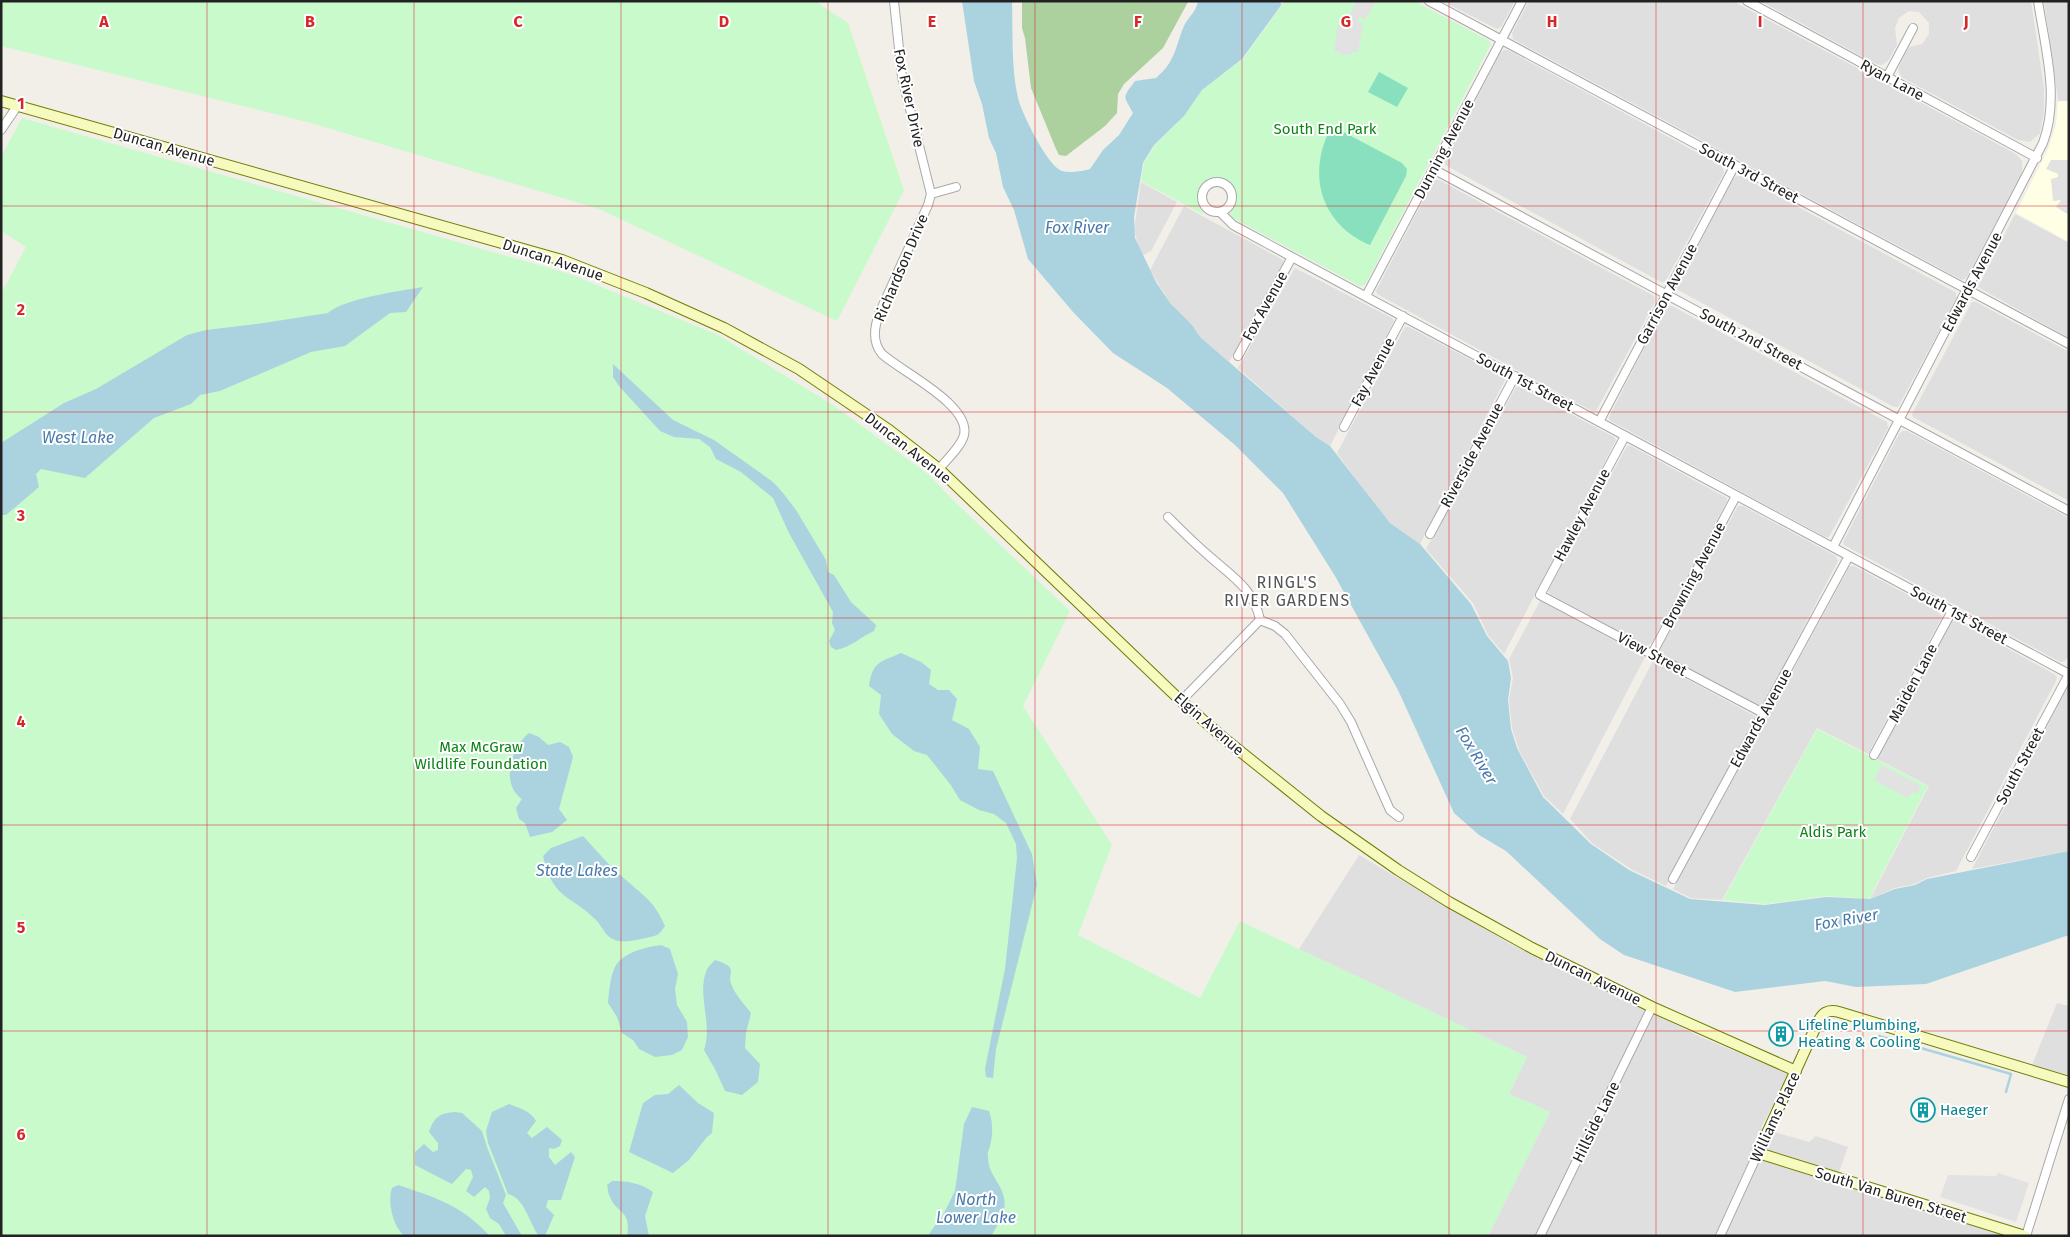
<svg xmlns="http://www.w3.org/2000/svg" width="2070" height="1237" viewBox="0 0 2070 1237" font-family="'Fira Sans',sans-serif">
<rect width="100%" height="100%" fill="#f2efe9"/>
<path fill="#e0dfdf" d="M1442,1H1515L1501,27L1497,29Z
M1529,1H1733L2016,154L2022,161V173L1967,277L1962,280L1513,39L1512,33Z
M1760,1H2031L2044,88V111L2040,133L2030,142L2018,140L1901,77L1898,69L1906,51L1910,47L1922,44L1929,34V23L1919,12L1909,11L1899,18L1895,28L1897,45L1888,61L1882,65L1876,64Z
M2044,1H2069V101H2058V99Z
M1504,50H1508L1722,166L1724,173L1665,282H1661L1445,165L1444,161L1500,54Z
M1737,176H1741L1955,292L1957,298L1898,407H1894L1678,290L1677,287L1733,179Z
M1435,180H1439L1654,296L1655,302L1596,411H1592L1377,294L1376,291L1432,183Z
M1141,182L1177,202L1151,251L1143,255L1139,248L1134,230Z
M1184,206L1283,260V263L1229,362L1200,337L1192,325L1184,319L1170,303L1150,270Z
M2015,214L2069,243V338L1978,287Z
M1295,268L1392,318L1394,321L1330,446L1316,437L1238,368Z
M1972,302H1976L2069,352V501L1913,417L1912,414Z
M1668,306H1672L1887,422L1888,428L1829,537H1825L1609,420V417L1664,309Z
M1405,327H1409L1503,377L1505,380L1420,544L1390,523L1369,497L1337,453Z
M1516,387H1520L1614,437L1616,440L1504,654L1488,635L1473,603L1426,549Z
M1903,431H1907L2069,518V656L2064,662H2060L1844,545L1843,542L1899,434Z
M1627,446H1631L1727,498V501L1652,643L1649,645H1645L1550,594L1548,590Z
M1738,506H1743L1836,556L1838,561L1764,703L1761,705H1757L1661,654L1659,650Z
M1850,566H1854L1936,610L1942,617L1868,754L1817,728L1722,900L1691,898L1673,889Z
M1540,601L1645,657L1563,814L1544,796L1519,750L1512,728L1509,700L1513,678L1509,659Z
M1952,621H1957L2054,674L2057,677L2056,681L1956,871L1927,878L1915,884L1895,888L1870,899L1929,786L1877,759L1949,625Z
M1653,661L1755,716V720L1666,886L1631,869L1593,844L1570,819Z
M2069,687V851L1972,869L2068,687Z
M1359,855L1512,945L1703,1038L1789,1074L1761,1128L1809,1142L1816,1136L1848,1147L1835,1183L2006,1236H1488L1550,1112L1509,1094L1527,1057L1299,949Z
M2057,1003L2069,1006V1075L2032,1065Z"/>
<path fill="#ffffe5" d="M2058,101H2069V242L2016,213L2048,149L2056,125Z"/>
<path fill="#add19e" d="M1022,1H1188V2L1163,48L1124,84L1118,94L1117,113L1105,126L1066,156L1059,155L1056,149L1031,88L1025,38L1022,28Z"/>
<path fill="#c8facc" d="M1,1H815L848,23L904,190L837,321L599,209L311,123L1,46Z
M1285,1H1414L1488,40L1491,44L1365,285L1360,286L1231,217L1230,214C1231,209 1236,204 1236,199C1237,184 1225,175 1211,179L1201,187L1198,200L1204,215L1141,181L1144,163L1155,145L1184,116L1202,90L1243,59Z
M22,118L570,274L718,335L833,405L929,475L953,500L1070,611L1023,706L1112,845L1078,935L1200,998L1240,921L1527,1057L1509,1094L1550,1112L1488,1236H1V294L26,247L1,231V157Z
M1817,729L1928,786L1869,899L1826,896L1766,904L1723,900Z"/>
<path fill="#88e0be" d="M1379,72L1408,88L1397,107L1368,92Z
M1332,126L1402,163L1407,169L1406,176L1370,245C1320,224 1306,172 1332,126Z"/>
<path fill="#e2e2e2" d="M1357,1H1376L1365,20L1360,17L1358,19V21L1363,24L1358,52H1352L1350,55H1341L1340,52L1334,51L1339,20L1346,21Z
M2051,160H2069V215L2056,207L2061,200L2053,201L2051,179L2058,177V174L2046,169Z
M1881,765L1921,786L1917,794L1912,792L1908,798L1874,780Z
M1998,1173L2029,1183L2016,1222L1940,1197L1948,1175L1996,1176Z"/>
<path fill="#aad3df" d="M962,1H1012C1013,33 1011,67 1018,98C1021,112 1047,164 1060,170C1066,174 1084,171 1090,169L1103,150L1119,135L1133,113C1124,95 1121,100 1135,81L1156,78C1176,61 1175,47 1184,26C1188,17 1197,11 1198,1H1281L1280,3L1282,4L1242,59L1202,90L1184,116L1154,145L1143,163L1134,217L1135,238L1156,282L1170,303L1192,325L1200,337L1316,437L1330,446L1390,523L1420,544L1471,604L1487,636L1508,661L1511,678L1508,700L1511,729L1517,748L1543,797L1591,844L1629,870L1690,899L1765,905L1826,897L1870,899L1895,889L1915,885L1927,879L2069,851V935L1926,984L1856,987L1825,981L1735,992L1624,955L1600,939L1506,851L1479,835L1454,813L1398,690L1335,576L1283,493L1235,445L1167,388L1113,353L1073,312L1028,259L1014,210L1003,187L996,153L989,138L982,104L974,81Z
M423,287L406,312L390,313L345,346L311,352L220,391L200,395L191,404L154,418L85,478L41,469L36,474L39,487L6,515H1V443L64,403L96,389L187,335L206,330L257,324L328,313C345,298 400,291 423,287Z
M613,364L673,420L714,440L773,482L783,493L796,510L826,560L828,572L834,575L851,602L876,625L874,631C860,637 852,647 836,650L831,647L829,641L835,630L832,623L833,612L789,533L773,498L741,472L716,459L710,447L699,439L674,437L660,431L619,386L613,377Z
M901,653L921,662L931,670L929,684L938,690H949L957,699L952,720L969,729L980,747L978,769L993,771L1032,854L1037,885L996,1049L993,1078L986,1077L985,1069L1005,969L1017,858L1016,844L1006,823L994,814L979,810L960,800L950,784L927,755L914,751L892,734L879,714L881,695L869,686C873,661 879,663 901,653Z
M529,733L539,737L548,745L560,742L569,747L573,757L559,809L567,820L552,832L530,837L525,823L519,819L516,808L522,799C500,784 511,747 529,733Z
M583,836C597,851 610,867 626,880C645,897 654,901 665,926C663,929 660,933 657,935C648,938 623,944 615,940C605,937 603,927 596,920C570,894 553,900 543,856L551,848Z
M661,945L670,949L678,974L675,989L677,1005L687,1022L688,1037L682,1050L672,1055L655,1057L639,1049L633,1040L622,1033L617,1017L608,1003C609,992 610,977 615,967C623,952 646,947 661,945Z
M715,960C742,969 725,971 732,986C736,996 745,1005 751,1013L746,1033L745,1048L760,1064L758,1082L742,1095L725,1091L716,1071L704,1050C713,1024 697,996 706,972C707,968 712,963 715,960Z
M679,1085L698,1103L714,1113L712,1133L706,1138L689,1160L673,1173L629,1152L643,1103L655,1095L668,1094Z
M509,1104C519,1108 531,1111 536,1121L527,1133L532,1138L547,1127L562,1140L560,1146L554,1149L549,1148V1157L555,1165L571,1152L575,1157L561,1200H548L546,1207L554,1215L545,1236H539C529,1223 525,1198 508,1194L488,1143L486,1131L492,1112Z
M972,1107L989,1111C993,1121 993,1135 990,1146C989,1150 987,1152 988,1157C988,1167 992,1173 997,1182C1011,1204 1004,1216 991,1236H930L929,1234L944,1213L955,1191L964,1124Z
M455,1112L462,1113L482,1131L487,1147L506,1195L503,1203L522,1236H506L499,1224L490,1218L486,1209L490,1198L489,1191L485,1187L474,1197L466,1191L473,1177L471,1170L466,1169L452,1184L415,1165V1152L424,1144L433,1152L438,1150V1143L429,1132C434,1117 440,1113 455,1112Z
M612,1181C627,1181 641,1183 653,1192L645,1216L649,1236H627C632,1210 616,1213 610,1197C608,1194 608,1188 607,1185Z
M398,1185C437,1198 461,1205 490,1236H405C393,1228 387,1201 392,1188Z"/>
<g fill="none" stroke-linecap="round" stroke-linejoin="round">
<path stroke="#aad3df" stroke-width="2.5" d="M1879,1036L2011,1074L2006,1092"/>
<g stroke="#a9a9a9" stroke-width="10">
<path id="street" d="M894,1L902,77L931,194
M1429,1L2069,344
M1747,1L2037,158
M1887,77L1913,28
M1,130L18,105
M1433,169L2069,511
M1202 197a15 15 0 1 1 30 0a15 15 0 1 1-30 0Z
M1220,212L1233,225L1292,257L2069,674
M1366,296L1522,1
M1238,356L1292,257
M1599,422L1735,165
M1344,427L1403,316
M1625,436L1540,595L1763,713
M939,469C947,459 961,447 964,435C971,405 902,372 882,354C872,342 874,328 879,314L928,205L931,194L956,187
M1168,517C1181,530 1194,543 1208,555C1230,575 1254,588 1260,620L1275,626L1285,634L1340,704L1351,722L1390,810L1399,817
M1430,534L1515,376
M1833,547L2043,143C2060,98 2045,48 2038,1
M1652,654L1736,496
M1181,701L1260,620
M1874,755L1952,611
M1971,857L2069,674
M1673,879L1849,556
M1540,1236L1652,1007
M1720,1236L1758,1153
M2026,1236L2069,1099"/>
</g>
<g stroke="#707d05" stroke-width="12">
<path id="secondary" d="M1,101L562,260L646,293L724,328L799,369L889,430L939,469L1181,701L1226,740L1321,816L1398,870L1449,902L1532,948L1652,1007L1796,1071
M2025,1236L1758,1153L1817,1024C1822,1013 1827,1009 1839,1012L2069,1082"/>
</g>
<use href="#street" stroke="#fff" stroke-width="8"/>
<use href="#secondary" stroke="#f7fabf" stroke-width="10"/>
</g>
<path fill="none" stroke="#d62828" stroke-width="1" stroke-opacity="0.55" d="M207,1V1236M414,1V1236M621,1V1236M828,1V1236M1035,1V1236M1242,1V1236M1449,1V1236M1656,1V1236M1863,1V1236M1,206H2069M1,412H2069M1,618H2069M1,825H2069M1,1031H2069"/>
<defs>
<g id="building-ring" transform="scale(1.25)"><circle r="9.5" fill="#fff" stroke="#0f9aa8" stroke-width="1.5"/><path d="M-4-6H4V6H1V3H-1V6H-4ZM-2.5-4.3h1.7v1.8h-1.7ZM.8-4.3h1.7v1.8H.8ZM-2.5-1h1.7V.8h-1.7ZM.8-1h1.7V.8H.8Z" fill="#0f9aa8"/></g>
</defs>
<g fill-rule="evenodd">
<use href="#building-ring" x="1781" y="1034"/>
<use href="#building-ring" x="1923" y="1110"/>
</g>
<g text-anchor="middle" stroke-width="4" stroke-linejoin="round" paint-order="stroke">
<g font-size="15" fill="#222" stroke="#fff">
<text transform="translate(1892 80) rotate(28)" y="5">Ryan Lane</text>
<text transform="translate(909 98) rotate(78)" y="5">Fox River Drive</text>
<text transform="translate(164 147) rotate(16)" y="5">Duncan Avenue</text>
<text transform="translate(1444 149) rotate(-62)" y="5">Dunning Avenue</text>
<text transform="translate(1749 173) rotate(28)" y="5">South 3rd Street</text>
<text transform="translate(553 260) rotate(18)" y="5">Duncan Avenue</text>
<text transform="translate(901 268) rotate(-67)" y="5">Richardson Drive</text>
<text transform="translate(1972 282) rotate(-62)" y="5">Edwards Avenue</text>
<text transform="translate(1667 294) rotate(-62)" y="5">Garrison Avenue</text>
<text transform="translate(1265 306) rotate(-61)" y="5">Fox Avenue</text>
<text transform="translate(1751 339) rotate(28)" y="5">South 2nd Street</text>
<text transform="translate(1373 372) rotate(-62)" y="5">Fay Avenue</text>
<text transform="translate(1525 382) rotate(28)" y="5">South 1st Street</text>
<text transform="translate(908 448) rotate(38)" y="5">Duncan Avenue</text>
<text transform="translate(1472 455) rotate(-62)" y="5">Riverside Avenue</text>
<text transform="translate(1582 515) rotate(-62)" y="5">Hawley Avenue</text>
<text transform="translate(1694 575) rotate(-62)" y="5">Browning Avenue</text>
<text transform="translate(1959 615) rotate(28)" y="5">South 1st Street</text>
<text transform="translate(1652 654) rotate(28)" y="5">View Street</text>
<text transform="translate(1913 683) rotate(-62)" y="5">Maiden Lane</text>
<text transform="translate(1761 718) rotate(-61)" y="5">Edwards Avenue</text>
<text transform="translate(1209 724) rotate(41)" y="5">Elgin Avenue</text>
<text transform="translate(2020 766) rotate(-62)" y="5">South Street</text>
<text transform="translate(1593 978) rotate(26)" y="5">Duncan Avenue</text>
<text transform="translate(1775 1117) rotate(-65)" y="5">Williams Place</text>
<text transform="translate(1596 1122) rotate(-64)" y="5">Hillside Lane</text>
<text transform="translate(1891 1195) rotate(17)" y="5">South Van Buren Street</text>
</g>
<g font-size="15" fill="#0c8416" stroke="#fff">
<text x="1325" y="134">South End Park</text>
<text x="481" y="752">Max McGraw<tspan x="481" dy="17">Wildlife Foundation</tspan></text>
<text x="1833" y="837">Aldis Park</text>
</g>
<g font-size="15" fill="#0d838f" stroke="#fff" text-anchor="start">
<text x="1798" y="1030">Lifeline Plumbing,<tspan x="1798" dy="17">Heating &amp; Cooling</tspan></text>
<text x="1940" y="1115">Haeger</text>
</g>
<g font-size="16" font-style="italic" fill="#4a7aab" stroke="#fff">
<text x="1077" y="233">Fox River</text>
<text x="78" y="443">West Lake</text>
<text transform="translate(1477 755) rotate(59)" y="6">Fox River</text>
<text x="577" y="876">State Lakes</text>
<text transform="translate(1846 919) rotate(-10)" y="6">Fox River</text>
<text x="976" y="1205">North<tspan x="976" dy="18">Lower Lake</tspan></text>
</g>
<g font-size="16" letter-spacing="1" fill="#555" stroke="#fff">
<text x="1287" y="588">RINGL'S<tspan x="1287" dy="18">RIVER GARDENS</tspan></text>
</g>
</g>
<g font-size="16" text-anchor="middle" font-weight="bold" fill="#d62828" stroke="#fff" stroke-width="4" stroke-linejoin="round" paint-order="stroke">
<text x="104" y="27">A</text>
<text x="310" y="27">B</text>
<text x="518" y="27">C</text>
<text x="724" y="27">D</text>
<text x="932" y="27">E</text>
<text x="1138" y="27">F</text>
<text x="1346" y="27">G</text>
<text x="1552" y="27">H</text>
<text x="1760" y="27">I</text>
<text x="1966" y="27">J</text>
<text x="21" y="109">1</text>
<text x="21" y="315">2</text>
<text x="21" y="521">3</text>
<text x="21" y="727">4</text>
<text x="21" y="933">5</text>
<text x="21" y="1140">6</text>
</g>
<rect width="2070" height="1237" fill="none" stroke="#222222" stroke-width="5"/>
</svg>
